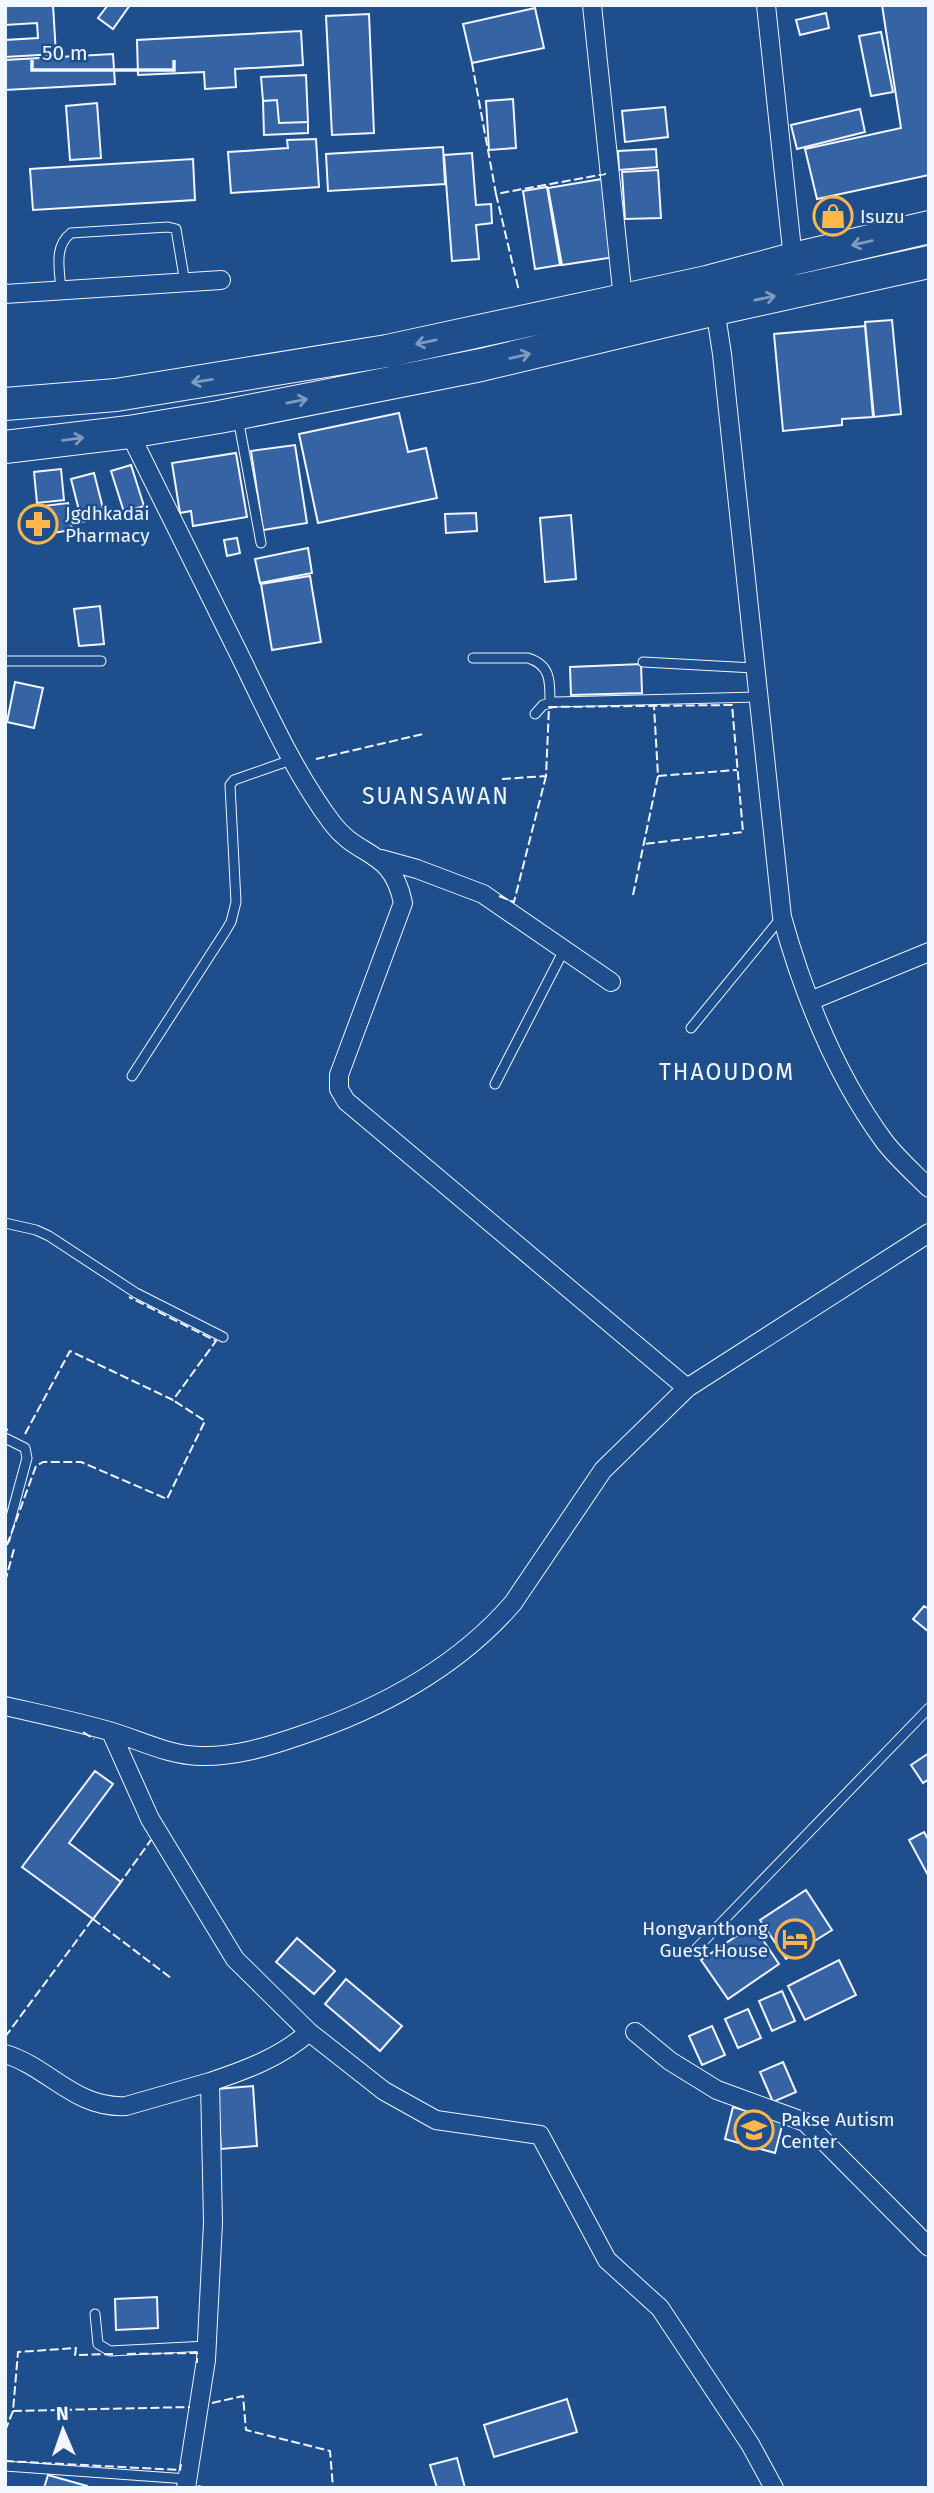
<svg xmlns="http://www.w3.org/2000/svg" width="934" height="2493" viewBox="0 0 934 2493" font-family="'Fira Sans',sans-serif">
<rect width="100%" height="100%" fill="#1f4e8c"/>
<path fill="#3563a3" stroke="#f2f6ff" stroke-width="2" d="M5,5H53L56,54L5,57V40L38,38L37,23L5,25Z
M108,5H130L113,29L98,18Z
M882,5H929V175L817,199L805,149L901,128Z
M535,8L544,48L472,63L463,24Z
M826,13L829,28L800,35L796,20Z
M369,14L374,133L332,135L326,16Z
M301,31L303,65L235,69L236,87L205,89L204,72L138,75L137,40Z
M881,32L893,92L871,96L859,36Z
M113,54L115,84L5,90V60Z
M306,75L308,122L279,123L277,100L263,101L261,77Z
M513,99L516,148L489,150L486,101Z
M277,100L279,123L308,122V133L264,135L263,101Z
M97,103L101,158L70,160L66,106Z
M665,107L668,137L625,142L622,111Z
M860,109L865,132L797,149L791,125Z
M316,139L319,187L231,193L228,152L288,148L287,140Z
M443,147L445,184L328,191L326,154Z
M656,149L657,167L619,170L618,151Z
M472,153L476,205L491,204L492,223L476,225L479,259L452,261L444,155Z
M193,159L195,200L33,210L30,169Z
M658,170L661,218L625,219L622,172Z
M602,179L615,257L562,265L548,188Z
M547,187L560,265L535,269L523,191Z
M892,320L901,414L874,417L865,322Z
M865,326L873,417L842,419V425L783,431L774,334Z
M399,413L408,452L426,448L437,498L318,523L299,434Z
M295,445L307,523L263,530L251,451Z
M236,453L247,517L193,526L191,511L180,513L172,463Z
M131,465L144,506L124,512L111,471Z
M61,469L64,500L37,503L34,472Z
M94,473L105,516L82,522L71,479Z
M68,503L72,530L39,535L35,507Z
M476,513L477,531L446,533L445,514Z
M571,515L576,579L545,582L540,518Z
M237,538L240,553L227,556L224,540Z
M308,548L312,573L260,583L255,559Z
M310,576L321,642L272,650L261,584Z
M100,606L104,644L79,646L74,609Z
M641,664L642,693L571,695L570,667Z
M15,682L43,688L34,728L7,722Z
M924,1606L929,1609V1632L913,1619Z
M929,1753V1779L923,1783L911,1765Z
M95,1771L113,1784L69,1843L121,1882L93,1919L22,1867Z
M924,1832L929,1841V1877L909,1840Z
M806,1890L832,1930L786,1959L760,1920Z
M753,1925L779,1964L728,1999L701,1960Z
M297,1938L335,1971L314,1994L276,1962Z
M839,1960L856,1995L805,2020L788,1986Z
M346,1979L402,2026L380,2051L325,2004Z
M782,1991L795,2021L772,2031L759,2001Z
M748,2009L761,2038L738,2048L725,2019Z
M712,2026L725,2055L702,2065L689,2036Z
M783,2062L796,2092L773,2102L760,2072Z
M253,2086L257,2146L221,2149L217,2089Z
M733,2107L783,2122L775,2153L725,2139Z
M157,2297L158,2328L116,2330L115,2299Z
M567,2399L577,2432L494,2457L484,2425Z
M457,2458L465,2488H437L430,2465Z
M48,2475L87,2486L86,2488H44Z"/>
<g fill="none" stroke-linecap="round" stroke-linejoin="round">
<g stroke="#f2f6ff" stroke-width="11">
<path id="lane" d="M61,291C60,270 53,247 71,233L168,227L176,229L185,283
M238,418L261,543
M473,658H528C551,665 550,682 550,702
M5,661H101
M643,662L754,668
M535,714L543,705L556,702L757,697
M691,1028L781,918
M132,1076L225,932L231,922L236,902L230,785L234,780L291,760
M495,1084L564,950
M5,1223L36,1230L49,1236L136,1293L223,1337
M5,1438L25,1448L27,1458L5,1539
M694,1951L929,1708
M95,2314L98,2344L110,2351L207,2346
M5,2466L188,2479"/>
</g>
<g stroke="#f2f6ff" stroke-width="20">
<path id="street" d="M592,5L623,299
M766,5L793,259
M5,294L221,280
M714,302L722,354L782,917C804,996 835,1074 884,1141C897,1158 914,1173 929,1188
M129,432C166,506 203,581 240,656C268,713 294,772 332,823C359,859 392,848 403,903L339,1075V1089L346,1101L687,1388
M381,859L417,869L483,894L611,982
M810,1001L929,952
M5,1706C40,1714 74,1721 109,1731C140,1740 167,1755 200,1756C234,1757 267,1747 299,1736C380,1709 456,1669 513,1603L603,1470L687,1388L929,1233
M111,1732L150,1819L235,1959L309,2032L384,2091L436,2120L540,2135L607,2260L660,2308L750,2444L774,2488
M635,2032L670,2061L717,2090L805,2122L929,2247
M5,2054C49,2067 75,2109 126,2106L210,2082
M186,2488L206,2360L213,2223L210,2082C246,2070 281,2057 309,2032"/>
</g>
<g stroke="#f2f6ff" stroke-width="34">
<path id="highway" d="M5,404L116,395L387,351L707,282L793,259L929,227
M5,447L129,432L219,417L481,365L716,309L929,262"/>
</g>
<use href="#lane" stroke="#1f4e8c" stroke-width="9"/>
<use href="#street" stroke="#1f4e8c" stroke-width="18"/>
<use href="#highway" stroke="#1f4e8c" stroke-width="32"/>
<path stroke="#f2f6ff" stroke-width="2" stroke-dasharray="9 3.5" stroke-linecap="butt" d="M472,63L496,194L605,174V173
M496,194L519,291
M316,759L423,734
M658,776L737,770
M502,779L546,776L549,707L732,705L743,832L644,844
M633,895L658,776L654,706
M499,896L514,902L546,776
M5,1429L8,1430
M25,1434L70,1351L173,1400L216,1341L129,1297
M7,1545L36,1466L43,1462H81L167,1499L205,1421L173,1400
M5,1582L14,1549
M83,1732L94,1739
M118,1886L151,1840
M93,1919L171,1978
M5,2037L95,1916
M127,2354L197,2353V2363
M212,2403L243,2396L246,2430L330,2451L333,2488
M13,2411L190,2407
M5,2431L13,2411L18,2352L76,2348L75,2355L113,2354
M5,2461L180,2470L181,2464
M198,2486L206,2488"/>
</g>
<defs><path id="oneway-shaft" d="M-6 0H5M1.5-3L5.5 0L1.5 3" fill="none" stroke-width="1.6" stroke-linecap="round" stroke-linejoin="round" transform="scale(1.75)"/></defs>
<g stroke="#7e9ac0">
<use href="#oneway-shaft" transform="translate(862 243) rotate(167)"/>
<use href="#oneway-shaft" transform="translate(765 298) rotate(-12)"/>
<use href="#oneway-shaft" transform="translate(426 342) rotate(168)"/>
<use href="#oneway-shaft" transform="translate(520 356) rotate(-13)"/>
<use href="#oneway-shaft" transform="translate(202 381) rotate(171)"/>
<use href="#oneway-shaft" transform="translate(297 401) rotate(-11)"/>
<use href="#oneway-shaft" transform="translate(73 439) rotate(-7)"/>
</g>
<defs>
<g id="shop-ring" transform="scale(2.0125)"><circle r="9.5" fill="#1f4e8c" stroke="#ffb74d" stroke-width="1.5"/><path d="M-5-2.5h2.3a2.7 3.5 0 0 1 5.4 0H5L5.5 6h-11ZM-1.5-2.5h3a1.5 2.3 0 0 0-3 0Z" fill="#ffb74d"/></g>
<g id="pharmacy-ring" transform="scale(2.0125)"><circle r="9.5" fill="#1f4e8c" stroke="#ffb74d" stroke-width="1.5"/><path d="M-2-6h4v4h4v4h-4v4h-4v-4h-4v-4h4Z" fill="#ffb74d"/></g>
<g id="hotel-ring" transform="scale(2.0125)"><circle r="9.5" fill="#1f4e8c" stroke="#ffb74d" stroke-width="1.5"/><path d="M-6-4.5h1.5V1H6V5H4.5V3h-9V5H-6ZM-4 0a1.8 1.8 0 1 1 3.6 0ZM.5 0V-2.5h3Q6-2.5 6 0Z" fill="#ffb74d"/></g>
<g id="school-ring" transform="scale(2.0125)"><circle r="9.5" fill="#1f4e8c" stroke="#ffb74d" stroke-width="1.5"/><path d="M0-5L7-2L0 1L-7-2ZM-4 1L0 2.5L4 1V4Q0 6-4 4Z" fill="#ffb74d"/></g>
</defs>
<g fill-rule="evenodd">
<use href="#shop-ring" x="833" y="216"/>
<use href="#pharmacy-ring" x="38" y="524"/>
<use href="#hotel-ring" x="795" y="1939"/>
<use href="#school-ring" x="754" y="2130"/>
</g>
<g text-anchor="middle" stroke-width="5" stroke-linejoin="round" paint-order="stroke">
<g font-size="19" fill="#f2f6ff" stroke="#1f4e8c" text-anchor="start">
<text x="860" y="223">Isuzu</text>
<text x="65" y="520">Jgdhkadai<tspan x="65" dy="22">Pharmacy</tspan></text>
<text x="768" y="1935" text-anchor="end">Hongvanthong<tspan x="768" dy="22">Guest House</tspan></text>
<text x="781" y="2126">Pakse Autism<tspan x="781" dy="22">Center</tspan></text>
</g>
<g font-size="23" letter-spacing="2" fill="#f2f6ff" stroke="#1f4e8c">
<text x="436" y="804">SUANSAWAN</text>
<text x="727" y="1080">THAOUDOM</text>
</g>
</g>
<rect width="934" height="2493" fill="none" stroke="#f2f6ff" stroke-width="14"/>
<g transform="translate(63 2430) rotate(358)" stroke="#1f4e8c" stroke-width="5" paint-order="stroke">
<path d="M0-5L12 26L0 18L-12 26Z" fill="#f2f6ff"/>
<text y="-10" font-size="19" font-weight="bold" text-anchor="middle" fill="#f2f6ff">N</text>
</g>
<path d="M32 60v10h142v-10" fill="none" stroke="#f2f6ff" stroke-width="3.5"/>
<text x="42" y="60" font-size="21" fill="#f2f6ff" stroke="#1f4e8c" stroke-width="5" paint-order="stroke">50 m</text>
</svg>
